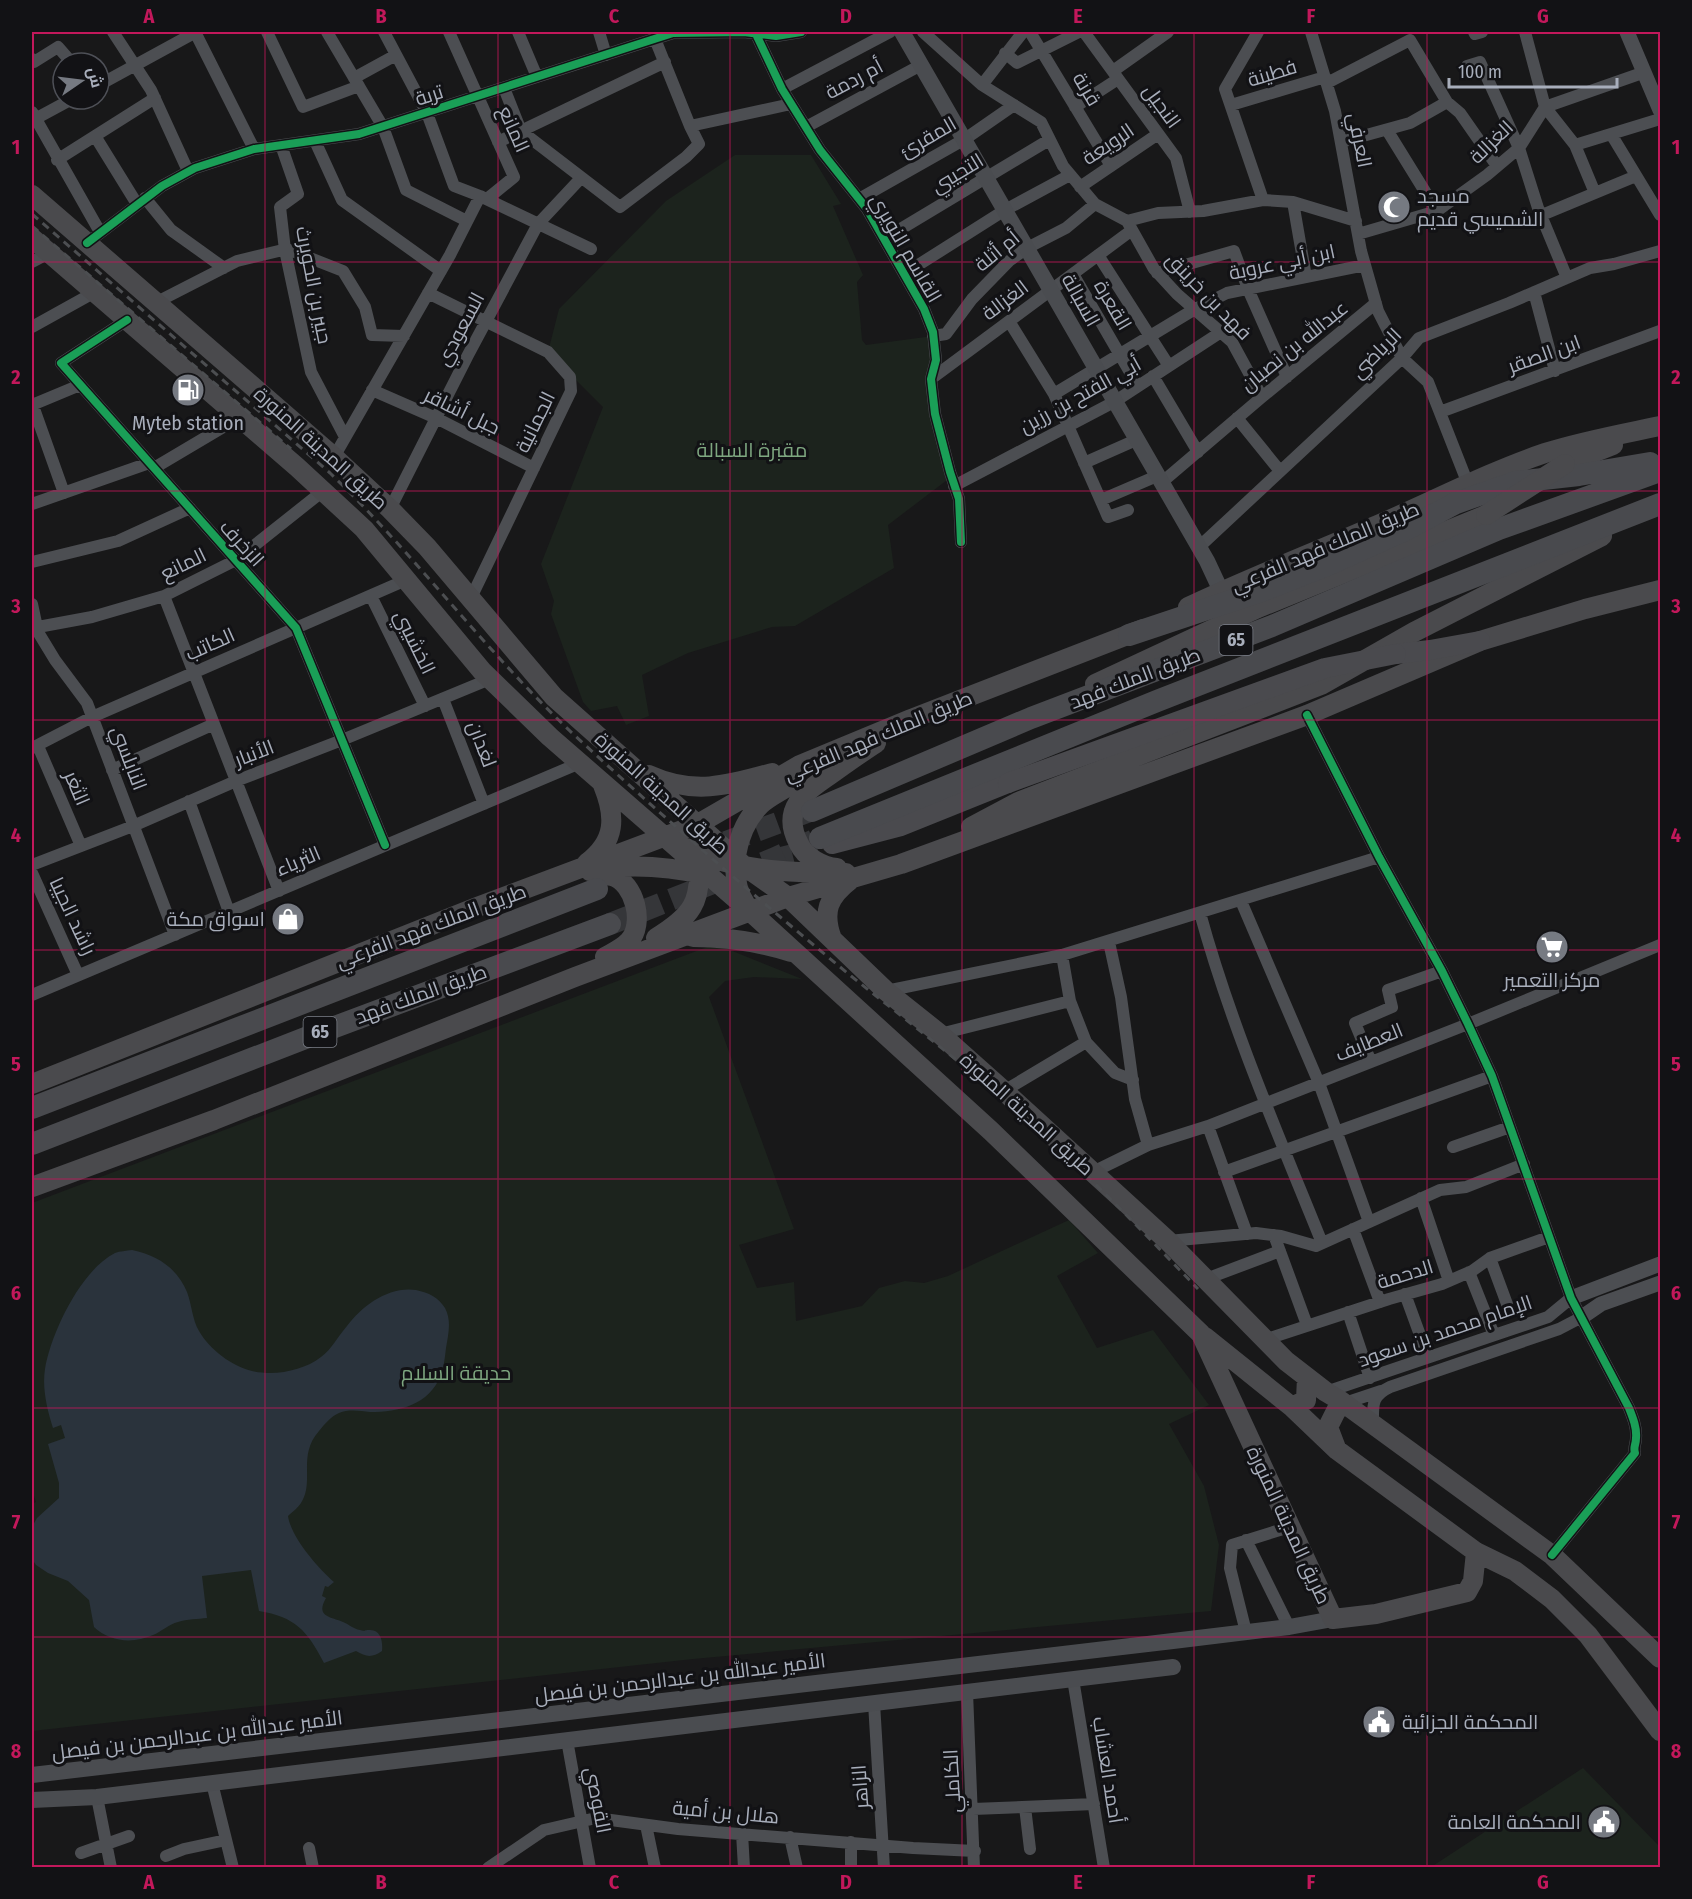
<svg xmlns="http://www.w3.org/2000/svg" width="1692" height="1899" viewBox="0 0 1692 1899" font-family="'Fira Sans Condensed',Cairo,sans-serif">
<rect width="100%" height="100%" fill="#181819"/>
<path fill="#1c231d" d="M735,155H811L841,204L833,206L863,275L857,282L862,340L866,345L933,336L931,379L951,477L888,525L894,568L795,626L772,627L688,653L642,675L649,716L626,725L617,706L591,711L583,702L551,614L554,601L541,564L603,407L548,352L559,309L666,201Z
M715,944L802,979L754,977L725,981L709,997L794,1229L739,1245L757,1288L794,1282L796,1321L862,1306L879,1288L905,1281L924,1283L948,1276L1069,1220L1098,1253L1057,1276L1097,1348L1153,1330L1209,1405L1169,1424L1204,1486L1219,1545L1211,1611L693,1659L32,1731V1504L36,1502L32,1490V1203Z
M1583,1768L1660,1847V1867H1431Z"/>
<path fill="#2a333c" d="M132,1250C157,1255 177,1268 187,1292C192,1305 192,1319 199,1331C209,1349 233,1367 252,1371C275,1376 303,1371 321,1357C332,1349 338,1336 347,1326C363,1305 389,1286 416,1290C429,1293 438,1297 445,1308C452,1321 448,1335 446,1348C445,1356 444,1367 441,1375C429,1405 399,1412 370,1412C360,1411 349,1409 339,1413C331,1416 324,1425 319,1431C297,1456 315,1481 301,1503C298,1508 292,1512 288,1516C291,1537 317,1567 334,1582L328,1587L325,1586L322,1596L326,1598C315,1617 331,1617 343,1622C349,1624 353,1629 360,1630C368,1632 362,1630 369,1630C381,1629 383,1642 382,1651C372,1658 366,1657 356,1651L324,1663C307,1630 295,1617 259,1611L251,1570L202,1576L207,1618C198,1619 187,1619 178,1622C169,1624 161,1632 153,1635C133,1644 110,1642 94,1627L89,1600L68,1581L48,1573L36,1565L32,1559V1527L37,1518L59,1498V1483L48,1444L65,1438L61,1425L53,1428C47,1409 42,1388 45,1369C51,1333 81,1270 115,1253C120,1251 126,1251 132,1250Z"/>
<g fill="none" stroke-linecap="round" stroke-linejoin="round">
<path stroke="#353639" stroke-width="20" stroke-dasharray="20 10" stroke-linecap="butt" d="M773,859L817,848"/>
<path stroke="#353639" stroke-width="22" stroke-dasharray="22 11" stroke-linecap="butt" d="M726,842L810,811
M610,924L773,859L819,838"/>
<path stroke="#4c4e52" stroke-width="12" d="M113,32L151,90L188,171
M195,32L254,149
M267,32L303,107L359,86
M327,32L383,127L406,190L467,221
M384,32L427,113L454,186L480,196L591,249
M449,32L514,177L487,199
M518,32L537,77
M599,32L606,55
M755,32L782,89L820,150L867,209L924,309L933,332L936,360L931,379L935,414L950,472L959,499L961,542
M923,32L982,85L1041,122L1063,166L1095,204L1127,221L1154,269L1177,294L1232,342L1262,397
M1030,32L1111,166
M1084,32L1176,158L1190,212
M1258,32L1225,89L1263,200
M1311,32L1335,111L1361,251L1378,311L1402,358L1428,382L1468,484
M1474,32L1475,34L1482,32
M1525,32L1545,107L1575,145L1660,119
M1005,53L1017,63L1079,32
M32,59L34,62L58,47L72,63
M1467,66L1480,62L1519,148L1538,208L1567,278
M1113,71L1168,32
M354,78L396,55
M1327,83L1410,40L1447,102L1460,113L1497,166
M99,85L196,32
M982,85L1023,32
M504,88L521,131L620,207L686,157L699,144L690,126L655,39
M782,89L890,32
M1231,105L1325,77
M1075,107L1118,79
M32,112L100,232
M35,119L72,99
M690,126L791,104
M806,127L921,65
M1387,130L1437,211
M1611,134L1660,215
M95,136L137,204
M315,141L342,200L441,271
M498,142L665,62
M1341,142L1410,123L1447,102
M281,145L298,194L280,207L285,250L311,372L345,437
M1575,145L1595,193
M57,160L155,98
M1080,187L1158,134
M145,198L171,230L224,268
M859,199L965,139L1014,105
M1293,202L1306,277
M1542,215L1636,176
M1127,221L1158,213L1203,211L1263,200L1293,202L1356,221
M1358,234L1437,211L1487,175L1519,148L1545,107L1645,72
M884,239L1049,140
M87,243L162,186L195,168L254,149L359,134L673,33L744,32L776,36L801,32
M1098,255L1169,366
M32,262L49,253
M1157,273L1234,251L1248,289L1287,377
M904,274L1005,210L1070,175
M1073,274L1138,386
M1534,292L1555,371
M428,293L548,352L570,377L571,391L470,600
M155,303L237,261L287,249L343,271L365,307L372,335L404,336
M127,320L61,363L296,628L385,845
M1009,321L1054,394L1108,517L1128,510
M32,327L95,292
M933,336L946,334L972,299L1009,261L1027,248L1066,228L1095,204
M1153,376L1198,452
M931,379L1132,230
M372,390L436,418L534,468
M1054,394L1195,309L1227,293L1365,265
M32,403L64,493
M32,405L80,385
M1440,412L1660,331
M1237,418L1280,471
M334,457L450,255L480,196
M1084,463L1136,440
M154,468L240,417
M1161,483L1262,397L1376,303
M954,486L1114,402L1221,332
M1101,500L1157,476
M32,504L149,463
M390,509L468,355L538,224L581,178
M1199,547L1402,358L1419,338L1509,303L1590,268L1614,264L1660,251
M32,562L118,541L190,508
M164,596L279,891
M371,596L425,706
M32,604L38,632L55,660L87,703L175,935
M38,627L92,617L164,596L236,560L323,491
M443,699L484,804
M1307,715L1379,857L1442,971L1468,1024L1492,1076L1571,1298L1629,1408C1633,1418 1637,1428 1636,1438C1636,1445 1633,1447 1635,1453L1552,1555
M38,746L81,846
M32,748L92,717L406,580
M112,770L214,724
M189,801L229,912
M32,865L133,826L236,781L342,740L490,679
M32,873L78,975
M1241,901L1319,1083L1369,1222
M1200,913C1231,1026 1278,1134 1322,1243
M1109,942L1121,997L1135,1099L1148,1145
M1062,955L1070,1001L1086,1042L1115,1073L1133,1080
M886,991L1062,955L1379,857
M32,995L580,763
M940,1034L1070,1001
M1371,1062L1355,1023L1392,1007L1388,990L1442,971
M1004,1091L1086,1042
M1208,1126L1247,1234
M1453,1147L1510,1127
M1224,1172L1492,1076
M1091,1173L1148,1145L1208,1126L1468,1024L1660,945
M1421,1198L1449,1281
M1353,1229L1380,1302
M1274,1235L1307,1325
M1168,1241L1256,1233L1281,1236L1316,1246L1440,1190L1466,1187L1524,1164
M1490,1258L1507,1304
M1469,1272L1494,1335
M1206,1279L1280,1251
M1405,1294L1428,1357
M1348,1312L1370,1378
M1267,1339L1389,1299L1442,1284L1472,1271L1490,1258L1549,1237
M1326,1392L1548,1317L1571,1298
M1345,1403L1381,1391
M1373,1424C1373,1405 1371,1396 1390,1387L1559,1329L1582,1317
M1246,1540L1289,1627
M1246,1632L1230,1568L1232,1545L1283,1529
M1073,1679L1104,1868
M967,1692L974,1868
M874,1703L884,1868
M567,1740L590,1868
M212,1783L233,1868
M97,1797L111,1868
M1025,1807L1030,1849
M973,1809L1094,1804
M646,1825L655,1868
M742,1833L744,1868
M790,1837L797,1868
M851,1842V1868
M309,1848L313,1868
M81,1853L129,1836
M166,1856L184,1849L226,1840
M488,1868L544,1830L596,1818L678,1829L913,1848L975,1851"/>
<path stroke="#4c4e52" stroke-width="15" d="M1627,32L1660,110
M1571,1298L1660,1264
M1582,1317L1601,1304L1660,1283"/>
<path stroke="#4a4c50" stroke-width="16" d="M902,32L1207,561L1221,591
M32,1775L1173,1641L1289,1627L1333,1619
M32,1800L97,1797L1173,1667"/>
<path stroke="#4a4a4d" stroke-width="20" d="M32,195L334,457L390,509L427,547L554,697L743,865L788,897L886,991L940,1034L1004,1091L1168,1241L1286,1361L1326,1392L1341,1401L1552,1555L1660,1658
M32,238L297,467L364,529L482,671L550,737L751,912L991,1131L1201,1334L1333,1619L1376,1614L1467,1592L1473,1581L1476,1552
M1565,464L1613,445
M1188,607C1249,578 1311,554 1373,527C1430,503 1486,473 1545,453C1583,441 1622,434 1660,426
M1095,684L1258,608L1486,515
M649,775C693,795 726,786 772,773
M971,827L1018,802L1321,685L1414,632L1602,536
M682,846C731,871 792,873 846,873
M587,863C616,841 616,817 603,785
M837,868C823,867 805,857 799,844C779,807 808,790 834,772C848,762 862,752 876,743
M590,871C628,863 670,867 707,875
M598,875C602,875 608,875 612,876C635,883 645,924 629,941C623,948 612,953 605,957
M746,905C726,875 736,830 760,805C767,798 779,792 787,787
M693,937C727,937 759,942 791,952
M656,938C690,917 704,902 697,860
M832,939C822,912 828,897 850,880
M32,1084L477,907L698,824L800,765L911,719L1143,629
M32,1187L214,1120L575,977L788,897L901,864L1307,715L1480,641L1585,609L1660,590
M1205,1337L1292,1407L1306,1400L1307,1377
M1292,1407L1337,1450L1476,1552L1515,1571L1552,1599L1588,1635L1660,1731
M1336,1448L1328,1427L1341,1401"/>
<path stroke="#4a4a4e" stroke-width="20" d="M1396,654L1430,650L1480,641
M832,844L901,826L1008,783"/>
<path stroke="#494a4e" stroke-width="22" d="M1129,635L1264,590L1330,564L1403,531L1456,503L1516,482L1579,475L1650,463
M812,811L1031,718L1272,626L1499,529L1660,471
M820,838L1157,701L1660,504
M32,1108L597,889
M32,1144L308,1037L610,924"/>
<path stroke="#4c4e51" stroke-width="3" stroke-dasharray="8 6" stroke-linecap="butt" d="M32,214L330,473C419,559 492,660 584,744C671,824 760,901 851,976C916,1028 983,1079 1045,1136C1098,1185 1148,1237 1198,1289
M32,226L291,449"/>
<path stroke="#4a4a4d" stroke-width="20" d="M1486,515L1565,464"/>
<path stroke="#4a4a4e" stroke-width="20" d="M1008,783L1325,668L1396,654"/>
<g stroke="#121215" stroke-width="11">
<path id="cycleway" d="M755,32L782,89L820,150L867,209L924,309L933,332L936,360L931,379L935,414L950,472L959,499L961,542
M87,243L162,186L195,168L254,149L359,134L673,33L744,32L776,36L801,32
M127,320L61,363L296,628L385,845
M1307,715L1379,857L1442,971L1468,1024L1492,1076L1571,1298L1629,1408C1633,1418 1637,1428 1636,1438C1636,1445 1633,1447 1635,1453L1552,1555"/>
</g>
<use href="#cycleway" stroke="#1a9f57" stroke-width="8"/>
</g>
<path fill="none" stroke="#c2185b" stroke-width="1.5" stroke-opacity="0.55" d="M265,32V1868M498,32V1868M730,32V1868M962,32V1868M1194,32V1868M1427,32V1868M32,262H1660M32,491H1660M32,720H1660M32,950H1660M32,1179H1660M32,1408H1660M32,1637H1660"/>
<defs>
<g id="mosque-disc" transform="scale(1.725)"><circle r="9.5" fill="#767a82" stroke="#121215"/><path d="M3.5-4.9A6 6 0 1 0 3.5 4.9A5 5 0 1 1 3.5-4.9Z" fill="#fff"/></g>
<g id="fuel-disc" transform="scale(1.725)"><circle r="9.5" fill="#767a82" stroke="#121215"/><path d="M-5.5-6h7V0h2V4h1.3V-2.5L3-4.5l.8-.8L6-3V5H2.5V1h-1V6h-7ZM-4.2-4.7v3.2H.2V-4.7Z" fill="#fff"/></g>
<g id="shop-disc" transform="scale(1.725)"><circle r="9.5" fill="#767a82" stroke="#121215"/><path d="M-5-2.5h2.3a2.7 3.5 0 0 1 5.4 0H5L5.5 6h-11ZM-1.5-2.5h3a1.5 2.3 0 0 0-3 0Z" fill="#fff"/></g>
<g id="supermarket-disc" transform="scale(1.725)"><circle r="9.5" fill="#767a82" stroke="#121215"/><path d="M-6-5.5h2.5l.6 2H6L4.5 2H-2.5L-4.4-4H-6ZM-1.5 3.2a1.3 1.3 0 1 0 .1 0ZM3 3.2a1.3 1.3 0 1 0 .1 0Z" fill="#fff"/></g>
<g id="civic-disc" transform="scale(1.725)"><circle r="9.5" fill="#767a82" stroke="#121215"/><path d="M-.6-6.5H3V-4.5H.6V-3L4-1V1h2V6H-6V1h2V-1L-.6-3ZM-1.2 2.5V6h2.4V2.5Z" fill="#fff"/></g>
</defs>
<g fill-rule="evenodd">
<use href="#mosque-disc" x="1394" y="207"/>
<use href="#fuel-disc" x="188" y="390"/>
<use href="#shop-disc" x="288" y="919"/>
<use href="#supermarket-disc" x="1552" y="947"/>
<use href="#civic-disc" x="1379" y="1722"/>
<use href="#civic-disc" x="1604" y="1822"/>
</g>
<g text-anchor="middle" stroke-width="6" stroke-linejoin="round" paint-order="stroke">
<g fill="#121215" stroke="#7b7f89" stroke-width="1.5">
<rect x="1219.5" y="625" width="33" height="30" rx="4.5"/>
<rect x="303.5" y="1017" width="33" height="30" rx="4.5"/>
</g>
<g font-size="18" font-weight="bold" fill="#a8aebb">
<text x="1236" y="646">65</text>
<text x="320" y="1038">65</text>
</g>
<g font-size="20" fill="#a8aebb" stroke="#121215">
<text transform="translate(1272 73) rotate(-17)" y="7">فطينة</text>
<text transform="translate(854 79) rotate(-28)" y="7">أم ردمة</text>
<text transform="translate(1087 89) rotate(59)" y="7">قرنة</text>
<text transform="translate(429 95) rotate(-18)" y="7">تربة</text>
<text transform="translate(1162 106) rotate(54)" y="7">النجيل</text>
<text transform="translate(514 129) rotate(66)" y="7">المانع</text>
<text transform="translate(928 137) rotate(-30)" y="7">المقرئ</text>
<text transform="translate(1360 140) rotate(79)" y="7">العرفي</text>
<text transform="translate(1491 142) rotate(-44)" y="7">الغزالة</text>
<text transform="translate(1108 144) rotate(-34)" y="7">الرويعة</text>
<text transform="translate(957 173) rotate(-31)" y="7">التجيبي</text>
<text transform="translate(906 248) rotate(60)" y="7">القاسم النويري</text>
<text transform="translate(997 251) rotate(-39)" y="7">أم أثلة</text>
<text transform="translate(1282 262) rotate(-12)" y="7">ابن أبي عروبة</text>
<text transform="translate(314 285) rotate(79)" y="7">جبير بن الحويرث</text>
<text transform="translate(1209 296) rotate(46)" y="7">فهد بن خرينق</text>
<text transform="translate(1005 300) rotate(-37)" y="7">الغزالة</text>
<text transform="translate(1081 300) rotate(61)" y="7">السبالة</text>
<text transform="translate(1113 305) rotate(60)" y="7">القعرة</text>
<text transform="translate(460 329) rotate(-62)" y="7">السعودي</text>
<text transform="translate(1294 346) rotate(-39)" y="7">عبدالله بن نصبان</text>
<text transform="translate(1376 353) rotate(-45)" y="7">الرياضي</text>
<text transform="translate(1544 354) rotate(-20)" y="7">ابن الصقر</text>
<text transform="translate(1080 395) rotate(-29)" y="7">أبي الفتح بن رزين</text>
<text transform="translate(462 411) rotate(26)" y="7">جبل أشاقر</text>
<text transform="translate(535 422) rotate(-64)" y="7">الجمانية</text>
<text transform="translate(321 448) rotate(42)" y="7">طريق المدينة المنورة</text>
<text transform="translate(242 543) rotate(48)" y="7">الزخرف</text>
<text transform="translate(1325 547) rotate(-23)" y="7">طريق الملك فهد الفرعي</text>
<text transform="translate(183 564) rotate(-26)" y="7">المانع</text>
<text transform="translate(415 642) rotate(64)" y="7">الخشيبي</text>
<text transform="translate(210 644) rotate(-24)" y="7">الكاتب</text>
<text transform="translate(1135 678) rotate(-21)" y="7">طريق الملك فهد</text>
<text transform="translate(878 736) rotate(-23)" y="7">طريق الملك فهد الفرعي</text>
<text transform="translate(482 744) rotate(69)" y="7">لغدان</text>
<text transform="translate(254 753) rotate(-21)" y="7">الأنبار</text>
<text transform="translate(129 758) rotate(69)" y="7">النابلسي</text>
<text transform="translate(77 788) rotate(67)" y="7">الثغر</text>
<text transform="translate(662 793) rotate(42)" y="7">طريق المدينة المنورة</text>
<text transform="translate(298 861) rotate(-23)" y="7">الثرياء</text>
<text transform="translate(73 916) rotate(65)" y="7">راشد الجيبا</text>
<text transform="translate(431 926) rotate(-21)" y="7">طريق الملك فهد الفرعي</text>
<text transform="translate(421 994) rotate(-20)" y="7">طريق الملك فهد</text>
<text transform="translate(1369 1042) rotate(-22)" y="7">العطايف</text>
<text transform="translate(1027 1114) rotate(42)" y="7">طريق المدينة المنورة</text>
<text transform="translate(1405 1274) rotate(-17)" y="7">الدحمة</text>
<text transform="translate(1445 1331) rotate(-19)" y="7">الإمام محمد بن سعود</text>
<text transform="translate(1289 1525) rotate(65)" y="7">طريق المدينة المنورة</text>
<text transform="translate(680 1678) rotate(-7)" y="7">الأمير عبدالله بن عبدالرحمن بن فيصل</text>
<text transform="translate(197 1735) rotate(-7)" y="7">الأمير عبدالله بن عبدالرحمن بن فيصل</text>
<text transform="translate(1108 1770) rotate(81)" y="7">أحمد العشاب</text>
<text transform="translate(952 1781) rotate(-93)" y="7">الكاملي</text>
<text transform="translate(860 1787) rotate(-94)" y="7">الزاهر</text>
<text transform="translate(598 1800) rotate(79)" y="7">القوصي</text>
<text transform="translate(726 1812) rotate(5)" y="7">هلال بن أمية</text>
</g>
<g font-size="20" fill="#a8aebb" stroke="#121215" text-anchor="start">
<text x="1417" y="203">مسجد<tspan x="1417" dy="23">الشميسي قديم</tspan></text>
<text x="188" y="430" text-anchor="middle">Myteb station</text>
<text x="265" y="926" text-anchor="end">اسواق مكة</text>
<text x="1552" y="987" text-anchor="middle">مركز التعمير</text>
<text x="1402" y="1729">المحكمة الجزائية</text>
<text x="1581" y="1829" text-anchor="end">المحكمة العامة</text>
</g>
<g font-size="20" fill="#7ea780" stroke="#121215">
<text x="752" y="457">مقبرة السبالة</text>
<text x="456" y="1380">حديقة السلام</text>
</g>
</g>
<rect width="1692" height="1899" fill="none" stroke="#121215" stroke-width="66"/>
<g transform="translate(81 81) rotate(76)"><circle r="28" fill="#121215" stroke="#4e5057" stroke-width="1.5"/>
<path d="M0-4.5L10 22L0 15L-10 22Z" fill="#767a82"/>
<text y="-9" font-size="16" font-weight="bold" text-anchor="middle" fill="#a8aebb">ش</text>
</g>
<path d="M1449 78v9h168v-9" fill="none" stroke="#a8aebb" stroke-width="3"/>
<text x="1458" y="78" font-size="18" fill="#a8aebb" stroke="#121215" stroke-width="4.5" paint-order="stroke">100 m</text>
<rect x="33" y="33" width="1626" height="1833" fill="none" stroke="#c2185b" stroke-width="2"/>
<g font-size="20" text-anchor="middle" font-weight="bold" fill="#c2185b">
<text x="149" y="23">A</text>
<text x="381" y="23">B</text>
<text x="614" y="23">C</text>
<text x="846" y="23">D</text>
<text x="1078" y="23">E</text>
<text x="1311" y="23">F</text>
<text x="1543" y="23">G</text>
<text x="16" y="154">1</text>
<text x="1676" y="154">1</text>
<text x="16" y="384">2</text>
<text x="1676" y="384">2</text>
<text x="16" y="613">3</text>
<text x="1676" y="613">3</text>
<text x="16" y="842">4</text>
<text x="1676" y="842">4</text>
<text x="16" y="1071">5</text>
<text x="1676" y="1071">5</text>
<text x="16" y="1300">6</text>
<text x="1676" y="1300">6</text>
<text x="16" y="1529">7</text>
<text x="1676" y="1529">7</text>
<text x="16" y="1758">8</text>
<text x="1676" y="1758">8</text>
<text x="149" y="1889">A</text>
<text x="381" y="1889">B</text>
<text x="614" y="1889">C</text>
<text x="846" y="1889">D</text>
<text x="1078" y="1889">E</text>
<text x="1311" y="1889">F</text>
<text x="1543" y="1889">G</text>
</g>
</svg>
